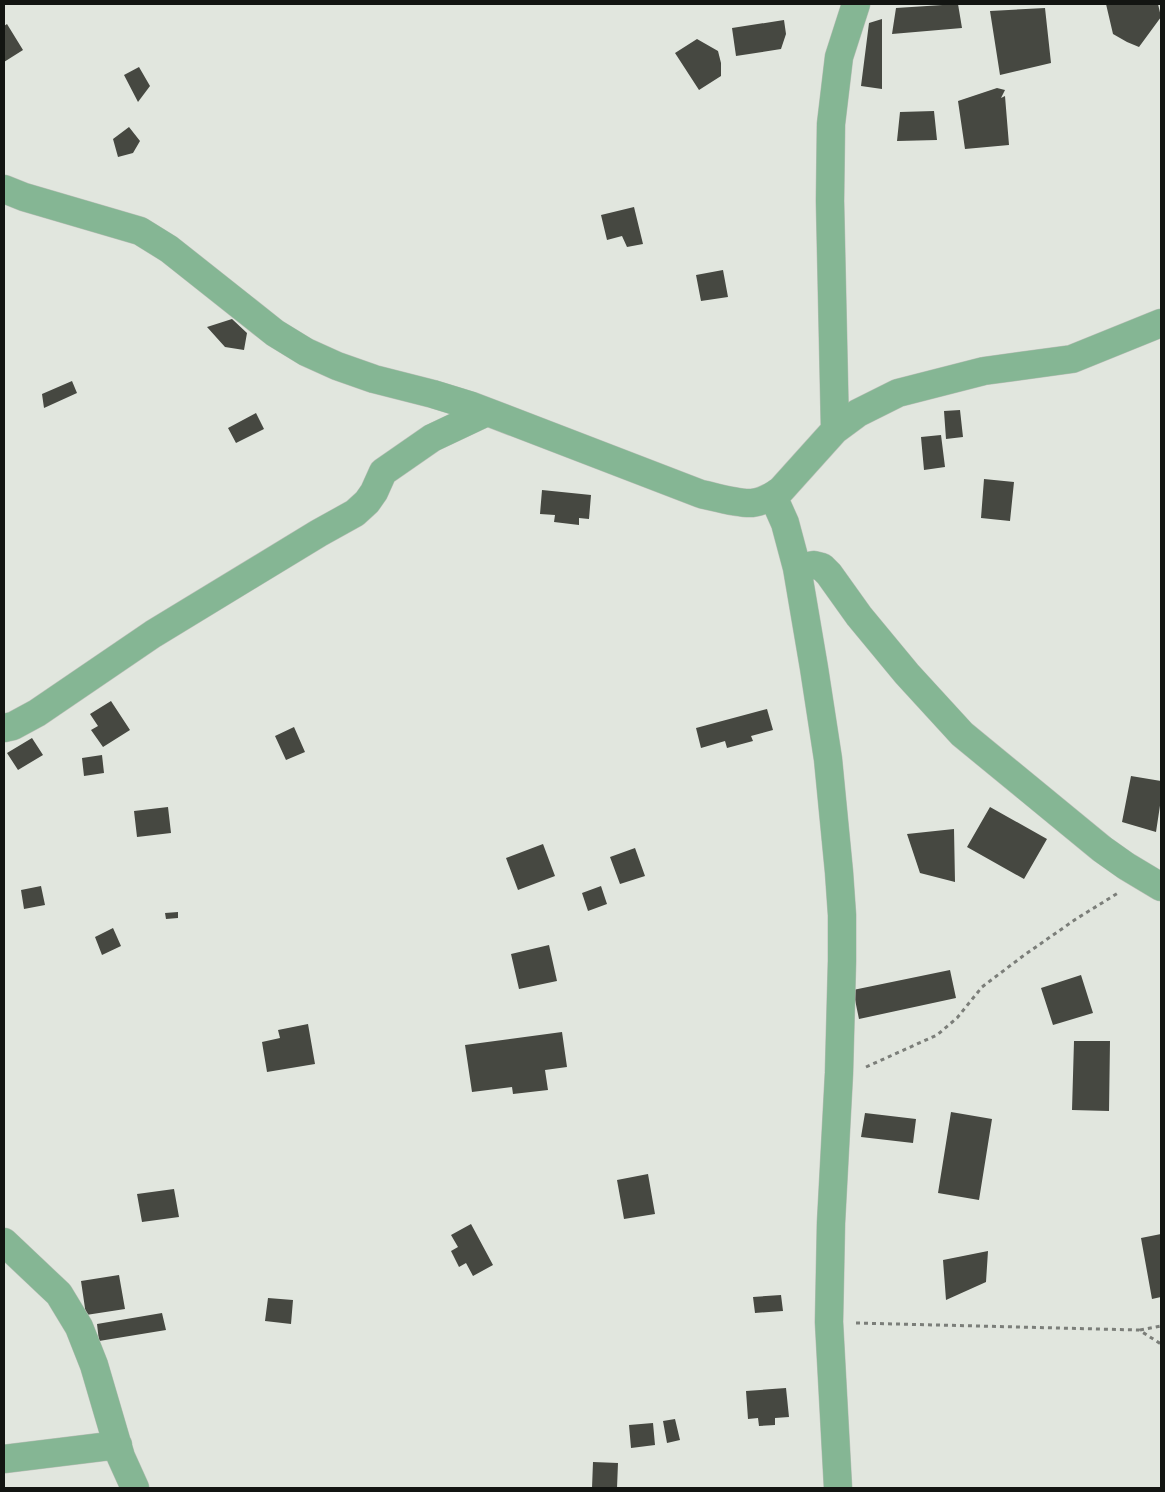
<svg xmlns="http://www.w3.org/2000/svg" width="1165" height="1492" viewBox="0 0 1165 1492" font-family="'Varela Round',sans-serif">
<rect width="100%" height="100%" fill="#e1e6de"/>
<path fill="#464841" d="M958,4L962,28L892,34L896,8Z
M1106,4H1158L1161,17L1139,47L1127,42L1113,34Z
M1045,8L1051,63L1000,75L990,11Z
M882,19V89L861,86L869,23Z
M784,20L786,34L781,49L736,56L732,28Z
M7,24L23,50L4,62V26Z
M697,39L718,51L721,63V76L699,90L675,53Z
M139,67L150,86L138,102L124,75Z
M997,88L1005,90L1001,98L1005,96L1009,145L965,149L958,101Z
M934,111L937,140L897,141L900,112Z
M129,127L140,141L133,153L118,157L113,139Z
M634,207L643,244L627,247L622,236L607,240L601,215Z
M723,270L728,297L701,301L696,275Z
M232,319L247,333L244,350L225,347L207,327Z
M72,381L77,393L44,408L42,394Z
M960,410L963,437L946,439L944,411Z
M256,413L264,429L236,443L228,428Z
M941,435L945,467L924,470L921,437Z
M984,479L1014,482L1010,521L981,518Z
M542,490L591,495L589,519L579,518V525L554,522L555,515L540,514Z
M111,701L130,730L103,747L91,730L98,726L90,714Z
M767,709L773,730L751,736L753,741L727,748L725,741L701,748L696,728Z
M294,727L305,752L286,760L275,736Z
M32,738L43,755L18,770L7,753Z
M102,755L104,773L84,776L82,758Z
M1131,776L1161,781V799L1156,832L1122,822Z
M168,807L171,833L137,837L134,811Z
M990,807L1047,839L1024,879L967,847Z
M954,829L955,882L920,873L907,834Z
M543,844L555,876L518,890L506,858Z
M635,848L645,876L620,884L610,857Z
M41,886L45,905L24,909L21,890Z
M601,886L607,904L588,911L582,893Z
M178,912V918L166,919L165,913Z
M113,928L121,946L102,955L95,937Z
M549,945L557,981L519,989L511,954Z
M950,970L956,998L859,1019L853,990Z
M1081,975L1093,1013L1053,1025L1041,988Z
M308,1024L315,1064L267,1072L262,1042L280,1038L278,1030Z
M562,1032L567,1067L545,1070L548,1090L513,1094L512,1087L472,1092L465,1045Z
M1074,1041H1110L1109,1111L1072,1110Z
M951,1112L992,1119L979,1200L938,1193Z
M865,1113L916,1119L913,1143L861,1137Z
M648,1174L655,1214L624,1219L617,1180Z
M174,1189L179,1217L142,1222L137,1194Z
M471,1224L493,1265L473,1276L466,1263L459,1267L451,1251L458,1247L451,1235Z
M1161,1234V1297L1152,1299L1141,1238Z
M988,1251L986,1282L946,1300L943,1260Z
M119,1275L125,1309L86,1315L81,1281Z
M781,1295L783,1311L755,1313L753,1297Z
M268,1298L293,1300L291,1324L265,1321Z
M162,1313L166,1330L99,1341L97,1324Z
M786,1388L789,1417L775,1418V1425L759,1426L758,1418L748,1419L746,1391Z
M675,1419L680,1440L667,1443L663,1421Z
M653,1423L655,1445L631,1448L629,1425Z
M593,1462L618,1463L617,1488H592Z"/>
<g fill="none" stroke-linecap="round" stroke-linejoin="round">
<g stroke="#bcc0b9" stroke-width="29">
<path id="minor" d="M4,189L24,197L140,231L169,249L275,333L306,352L337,366L374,379L433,394L472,406L701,494C715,497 738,504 752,503C762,502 773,496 781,490L835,430L858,413L898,393L984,371L1072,359L1161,323
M835,430L830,201L831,124L839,57L856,4
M773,496L785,523L797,568L814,668L828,759L839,872L842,915V961L839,1073L831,1223L829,1322L838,1488
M797,568L814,565L822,567L829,574L859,616L907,674L962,734L1102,849L1126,866L1161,887
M4,728L13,726L37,713L153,634L319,533L355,513L367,502L374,492L383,472L432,438L487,412
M4,1242L59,1294L79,1327L94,1365L121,1457L135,1488
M4,1459L118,1445"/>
</g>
<path stroke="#7b7e79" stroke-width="3" stroke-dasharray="4 4" stroke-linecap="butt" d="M866,1067L937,1035L957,1018L982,987L1023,956L1076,919L1118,893
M856,1323L1139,1330L1161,1344
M1140,1330L1161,1326"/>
<use href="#minor" stroke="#85b694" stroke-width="28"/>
</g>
<rect width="1165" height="1492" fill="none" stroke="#131512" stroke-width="10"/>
</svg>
